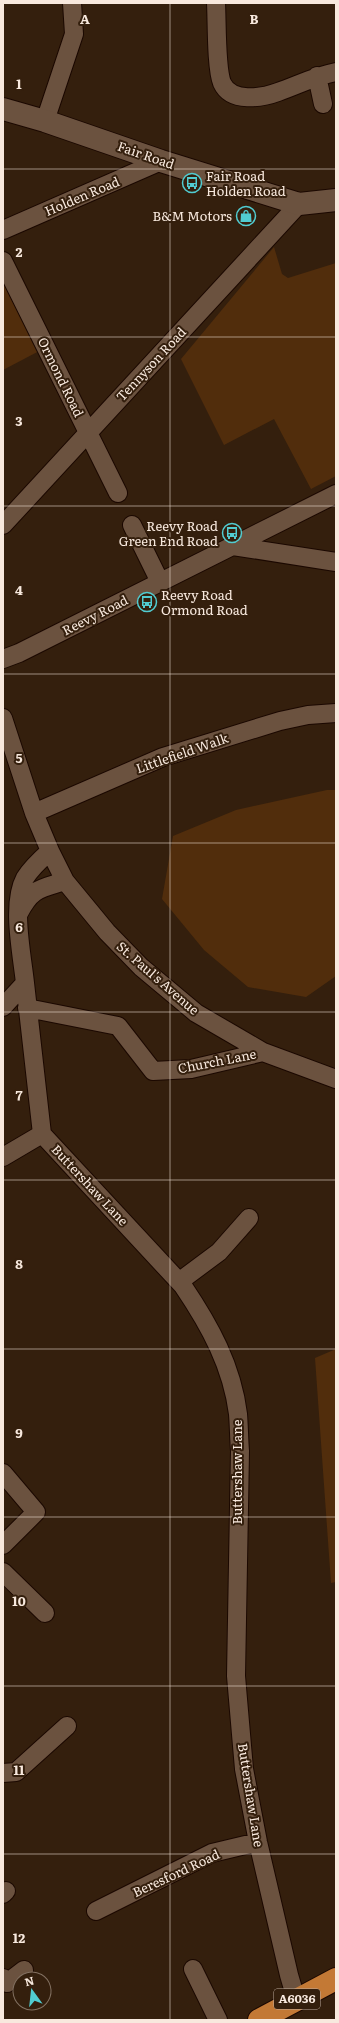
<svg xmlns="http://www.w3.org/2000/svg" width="339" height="2023" viewBox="0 0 339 2023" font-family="Literata,serif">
<rect width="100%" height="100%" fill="#341f0d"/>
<path fill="#512d0c" d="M274,247L282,274L288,278L336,263V476L311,489L274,419L224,445L181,359Z
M8,281L43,349L3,370V283Z
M327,790H336V976L306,997L248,987L204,950L162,899L173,836L236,810Z
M336,1349V1582L331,1583L315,1358Z"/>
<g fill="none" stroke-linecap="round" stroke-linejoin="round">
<g stroke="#1b0800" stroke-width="20">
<path id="street" d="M216,3C217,21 216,68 222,83C231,103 262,98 278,92C298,85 315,76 336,72
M317,76L323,104
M45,121L74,34L72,3
M3,230L161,161
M3,261L118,493
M3,525L299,204
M132,525L160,582
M233,546L336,562
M3,659L19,653L336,494
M3,718L34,813L50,851L65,881L107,932L141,967L196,1013L263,1052L336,1079
M34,813L163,757L280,721L308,715L336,713
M19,913C32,888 40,889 65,881
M25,983L42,1134L183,1286C210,1326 232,1366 238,1414C239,1426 239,1439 240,1451L236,1676L244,1769L258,1842L289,1975L296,1999
M3,1007L25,983C22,954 11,904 25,878C32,867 41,859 50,851
M27,1008L118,1026L153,1071L191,1069L263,1052
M3,1157L42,1134
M180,1281L219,1252L249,1218
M3,1473L36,1512L3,1545
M3,1572L45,1613
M3,1773L16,1772L67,1726
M3,1894L6,1891
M96,1911L212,1853L258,1842
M193,1969L218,2020
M3,1978L7,1983L24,1970"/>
</g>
<g stroke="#1b0800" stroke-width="24">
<path id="secondary" d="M3,109L45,121L161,161L299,204L336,200"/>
</g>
<g stroke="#1b0800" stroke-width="24">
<path id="highway" d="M259,2020L336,1979"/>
</g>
<use href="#street" stroke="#6b523f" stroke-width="18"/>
<use href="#secondary" stroke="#6b523f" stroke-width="22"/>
<use href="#highway" stroke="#c37935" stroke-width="22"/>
</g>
<path fill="none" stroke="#f8e9de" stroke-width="1" stroke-opacity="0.55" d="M170,3V2020M3,169H336M3,337H336M3,506H336M3,674H336M3,843H336M3,1012H336M3,1180H336M3,1349H336M3,1517H336M3,1686H336M3,1854H336"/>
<defs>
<g id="bus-ring" transform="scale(1)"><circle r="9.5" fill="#341f0d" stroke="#51ccd1" stroke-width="1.5"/><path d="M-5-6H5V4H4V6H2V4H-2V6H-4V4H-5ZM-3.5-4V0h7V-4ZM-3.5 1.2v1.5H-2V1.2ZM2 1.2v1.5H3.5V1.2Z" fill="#51ccd1"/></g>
<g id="shop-ring" transform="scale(1)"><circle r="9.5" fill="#341f0d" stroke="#51ccd1" stroke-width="1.5"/><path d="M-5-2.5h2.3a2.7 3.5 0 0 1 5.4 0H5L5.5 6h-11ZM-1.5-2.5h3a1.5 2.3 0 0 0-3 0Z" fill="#51ccd1"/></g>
</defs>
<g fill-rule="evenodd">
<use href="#bus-ring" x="192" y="183"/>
<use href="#shop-ring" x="246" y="216"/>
<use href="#bus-ring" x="232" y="533"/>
<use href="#bus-ring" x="147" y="602"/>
</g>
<g text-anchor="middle" stroke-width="4" stroke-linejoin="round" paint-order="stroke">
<rect fill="#341f0d" stroke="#bdac9f" stroke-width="1" x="274" y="1989" width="46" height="20" rx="3"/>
<g font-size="12" font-weight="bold" fill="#f8e9de">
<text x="297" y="2003">A6036</text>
</g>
<g font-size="13" fill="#f8e9de" stroke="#341f0d">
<text transform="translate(146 155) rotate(19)" y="5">Fair Road</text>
<text transform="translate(82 196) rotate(-23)" y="5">Holden Road</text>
<text transform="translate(151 364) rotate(-47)" y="5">Tennyson Road</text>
<text transform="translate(61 377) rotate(64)" y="5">Ormond Road</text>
<text transform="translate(95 615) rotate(-27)" y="5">Reevy Road</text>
<text transform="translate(182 753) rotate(-19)" y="5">Littlefield Walk</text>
<text transform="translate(158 978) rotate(41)" y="5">St. Paul's Avenue</text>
<text transform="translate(217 1061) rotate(-11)" y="5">Church Lane</text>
<text transform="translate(90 1185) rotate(47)" y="5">Buttershaw Lane</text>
<text transform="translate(237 1472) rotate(-90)" y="5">Buttershaw Lane</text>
<text transform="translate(251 1795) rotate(81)" y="5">Buttershaw Lane</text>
<text transform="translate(176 1873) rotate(-25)" y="5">Beresford Road</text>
</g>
<g font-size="13" fill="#f8e9de" stroke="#341f0d" text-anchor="start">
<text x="206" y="181">Fair Road<tspan x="206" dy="15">Holden Road</tspan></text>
<text x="232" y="221" text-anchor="end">B&amp;M Motors</text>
<text x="218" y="531" text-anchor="end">Reevy Road<tspan x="218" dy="15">Green End Road</tspan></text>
<text x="161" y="600">Reevy Road<tspan x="161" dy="15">Ormond Road</tspan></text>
</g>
</g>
<g font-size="13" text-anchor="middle" font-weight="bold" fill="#f8e9de" stroke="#341f0d" stroke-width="4" stroke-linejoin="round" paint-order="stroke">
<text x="85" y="24">A</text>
<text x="254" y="24">B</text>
<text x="19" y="89">1</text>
<text x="19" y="257">2</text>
<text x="19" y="426">3</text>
<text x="19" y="595">4</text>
<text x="19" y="763">5</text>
<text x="19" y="932">6</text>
<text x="19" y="1100">7</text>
<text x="19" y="1269">8</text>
<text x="19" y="1438">9</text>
<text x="19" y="1606">10</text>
<text x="19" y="1775">11</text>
<text x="19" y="1943">12</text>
</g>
<rect width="339" height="2023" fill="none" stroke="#f8e9de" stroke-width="8"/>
<g transform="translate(32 1991) rotate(345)"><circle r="19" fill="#341f0d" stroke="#827061"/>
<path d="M0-3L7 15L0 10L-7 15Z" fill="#51ccd1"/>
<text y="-6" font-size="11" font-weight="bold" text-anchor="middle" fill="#f8e9de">N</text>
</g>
</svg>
